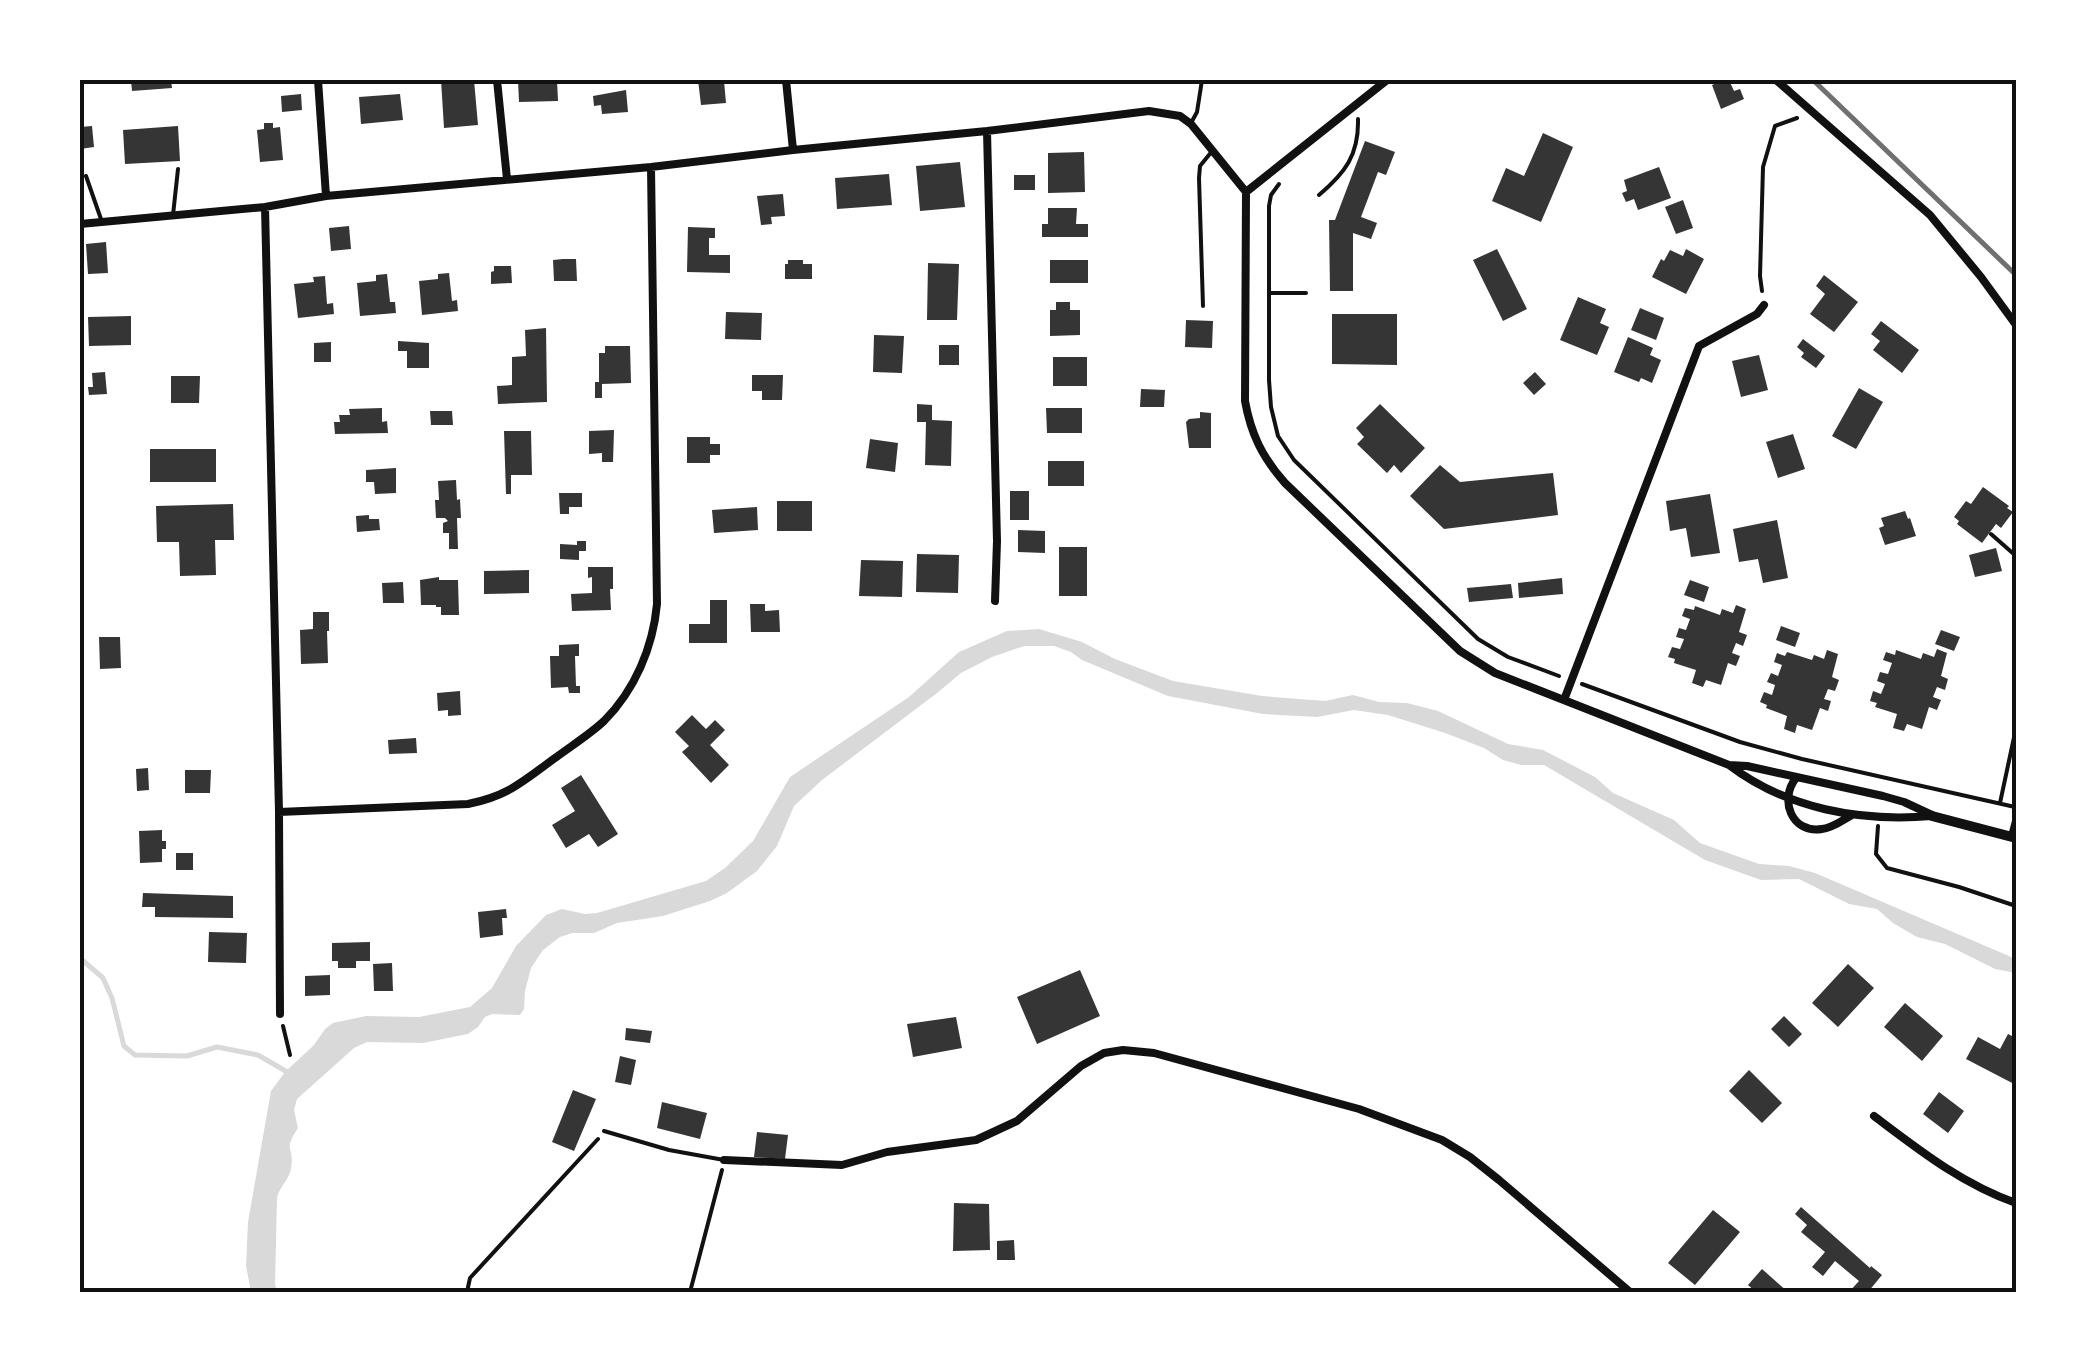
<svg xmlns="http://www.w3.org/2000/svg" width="2096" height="1372" viewBox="0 0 2096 1372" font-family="'Archivo Narrow',sans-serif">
<rect width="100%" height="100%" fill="#fff"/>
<path fill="#d9d9d9" d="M1039,629L1082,642L1115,659L1173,681L1262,696L1325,701L1353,695L1379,702L1407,703L1438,711L1508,744L1543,750L1595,777L1613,793L1674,820L1700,843L1759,864L1789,866L1815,873L2016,959V973L1995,969L1945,944L1917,937L1893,923L1877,909L1849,904L1799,879L1761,880L1705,860L1544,765H1521L1503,760L1484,748L1445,733L1388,715L1354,710L1317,717L1263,714L1168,696L1082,660L1071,652L1054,646H1024L992,657L961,673L937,693L822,780L794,806L777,846L757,871L727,893L710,901L663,916L617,923L594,933H572L560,937L543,950L531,968L525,991L524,1009L520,1015L492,1014L485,1017L478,1027L468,1034L423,1043L367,1042L354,1048L297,1099L294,1110L298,1128C282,1152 295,1146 291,1168C290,1179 279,1187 277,1198L275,1285L278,1292H251L246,1266L248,1222L271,1091L285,1072L314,1045L325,1029L333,1023L366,1016L419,1017L470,1007L492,988L516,946L546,915L562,909L585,914L597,913L706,881L725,868L753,841L790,777L909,697L959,652L1007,631Z"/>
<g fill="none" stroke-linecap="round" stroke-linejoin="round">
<path stroke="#d9d9d9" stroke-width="5" d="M80,958L103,978L112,998L124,1046L135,1055L187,1056L217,1047L258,1055L289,1073"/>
</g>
<path fill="#353535" d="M131,80H171L172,88L132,91Z
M441,80H474L478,125L444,128Z
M518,80H557L558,101L519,102Z
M698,80H709V83L724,81L726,103L701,105Z
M1724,80H1729L1734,91L1740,89L1744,99L1721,109L1712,85Z
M626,90L628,112L602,114L601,105L594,106L593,96Z
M301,94L302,110L282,112L281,96Z
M400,94L403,120L361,124L359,97Z
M264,123H273V128L280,127L283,160L260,162L257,130L264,129Z
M92,126L94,147L80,149V127Z
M178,126L180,161L125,164L123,130Z
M1543,133L1573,147L1541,222L1492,201L1506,168L1524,176Z
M1365,141L1395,152L1386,175L1378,172L1361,217L1377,223L1371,239L1353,233V291H1330L1329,220H1335Z
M1084,152L1085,192L1048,193V153Z
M960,162L965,207L920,211L916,166Z
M1659,167L1671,198L1638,210L1634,199L1626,202L1622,193L1627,191L1624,180Z
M889,174L892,205L837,209L835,178Z
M1014,175H1035V190H1014Z
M783,194L785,216L771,217L772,224L761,225L757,196Z
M1683,200L1693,228L1676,234L1665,207Z
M1048,208H1077L1076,224H1088V237H1042V224H1048Z
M349,226L351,249L331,251L329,228Z
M688,227L715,228V238H709V255H730V273L687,272Z
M106,242L108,273L88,274L86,244Z
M1497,249L1527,309L1503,321L1473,260Z
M1686,249L1704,259L1686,294L1652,277L1661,259L1664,261L1670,250L1683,256Z
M563,259H576L577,281H554L553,260Z
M788,260H803V264H812V279H785V264H788Z
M1050,260H1088V283H1050Z
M928,263L959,264L957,320H927Z
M494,266H511L512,283L491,284V272L494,271Z
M449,273L452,301L457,300L458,311L422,315L419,281L438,279V274Z
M387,274L390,302H395L396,313L360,316L357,283L376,281V275Z
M1824,275L1858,302L1834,332L1810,314L1825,294L1816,286Z
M325,276L327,304L333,303L334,314L298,318L294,284L314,282L313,277Z
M1578,297L1606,309L1600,323L1609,327L1597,355L1560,340Z
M1056,302H1070V310H1080V335L1050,336V310H1056Z
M1640,308L1664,318L1656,340L1631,330Z
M726,312L762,313L761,340L725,339Z
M1332,314H1397V365L1332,364Z
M131,316V345L89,346L88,317Z
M1186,320L1213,321L1212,348L1185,347Z
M1881,321L1919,350L1902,373L1873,350L1880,341L1871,334Z
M546,328L547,402L498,404L497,386L512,385V357L526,356L525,330Z
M874,335L904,336L902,373L873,372Z
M1628,337L1653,348L1650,355L1661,360L1652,383L1641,378L1639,382L1614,372Z
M1803,339L1825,356L1816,368L1801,357L1804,353L1797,347Z
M398,341L429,343V368H407V351H398Z
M331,342V362H314V343Z
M939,345H959V365H939Z
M605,346H630L631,383L602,384V398H595V382H599V353H605Z
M1759,355L1768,390L1741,397L1732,361Z
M1053,357H1087V386H1053Z
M105,372L107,394L89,395L88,387H93L92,373Z
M1535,372L1546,384L1534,395L1523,383Z
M752,375H783L782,400H762V391H752Z
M171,376H200L199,403H171Z
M1859,388L1883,402L1856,449L1832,436Z
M1141,389L1165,390L1164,407H1140Z
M917,404L932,405V420L952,421L951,466L925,465L926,422H917Z
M1380,404L1425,448L1401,473L1394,465L1387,473L1357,444L1364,437L1356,428Z
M382,408V422L387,421L388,433L335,434L334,422H340L339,415H350L349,409Z
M1046,408H1082V433H1047Z
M430,411H452L453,425H431Z
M1200,412L1211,413V448H1189L1186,422L1189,419L1200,418Z
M614,430L613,462H602V453L589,454V431Z
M504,431H531L532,475H511V494H506Z
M1793,434L1805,469L1778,478L1766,442Z
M687,437H710V444H720V455H710V463H687Z
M870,439L898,443L895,472L866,468Z
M150,449H216V482H150Z
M1048,461H1084V486H1048Z
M1440,465L1460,482L1553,473L1558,515L1444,529L1410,496Z
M396,468V493L375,494L374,482H366V470Z
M456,480L457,500L460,499L461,518H457L458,549H449V533H443V523L448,521L445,518H436L435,500H439L438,481Z
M1983,487L2009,506L2007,508L2013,512L2001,528L1996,524L1982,543L1957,524L1959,521L1954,517L1966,501L1971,504Z
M1010,491H1029V520H1010Z
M559,493H582V507H569V514H560Z
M1710,494L1720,553L1691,557L1686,528L1670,531L1666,501Z
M777,501H812V531H777Z
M233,504L234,540H215L216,575L180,576L179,542H157L156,506Z
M757,507L758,530L714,533L712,510Z
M1905,511L1908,519L1910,518L1916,536L1885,545L1879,528L1884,526L1881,518Z
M369,515V519H379L380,530L357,532L356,516Z
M1777,520L1788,578L1763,583L1758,559L1739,562L1733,529Z
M1018,530L1045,531V553L1018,552Z
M577,541H586V551H579V560L560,559V544L577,545Z
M1059,547H1087V596H1059Z
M1996,548L2002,571L1975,577L1969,555Z
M917,554L959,555L958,593L916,592Z
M861,560L903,561L902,597L859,596Z
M588,567H613V589H610L611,610L572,611L571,594L592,593V577L588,578Z
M529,570V593L484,594V571Z
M439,577V580H458L459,615H441V607H436V605H421L420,580Z
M1562,578L1563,594L1519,598L1518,583Z
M1690,580L1709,587L1704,602L1684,595Z
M403,582L404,603H383L382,583Z
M1511,584L1513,598L1469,602L1467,588Z
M710,600H727V643H689V624H710Z
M750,604H765V611L779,610L780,632H751Z
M1736,605L1746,609L1739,632L1747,635L1743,646L1736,643L1732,653L1740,656L1736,666L1728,663L1721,685L1706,680L1703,687L1692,683L1696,670L1674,663L1675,659L1668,657L1672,647L1680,649L1684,639L1676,637L1679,628L1686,630L1690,619L1682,616L1685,608L1694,610L1695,606L1720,615L1722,609L1733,613Z
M313,612H329V631H327L328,663L301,664L300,630L313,629Z
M1781,626L1800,633L1795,647L1776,640Z
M1941,630L1960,637L1954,651L1935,644Z
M99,637H120L121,668L100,669Z
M579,644V656H575L576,686H580V693H569L568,687L551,688L550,656H559V645Z
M1937,649L1947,653L1941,676L1948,679L1945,690L1937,687L1933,697L1941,700L1937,710L1929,707L1922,729L1907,724L1904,731L1893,728L1897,714L1875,707L1877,703L1870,701L1873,691L1881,694L1885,684L1877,681L1880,672L1888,674L1892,663L1883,660L1886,652L1895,655L1896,650L1921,659L1923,653L1934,657Z
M1827,650L1838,654L1832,677L1839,680L1835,691L1828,689L1824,699L1831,701L1828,711L1820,708L1812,730L1797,725L1795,733L1784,729L1787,716L1766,708L1767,705L1760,702L1764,692L1772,695L1775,685L1767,682L1771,673L1778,676L1782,665L1774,662L1777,653L1785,656L1787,652L1812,660L1814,655L1824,659Z
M460,691L461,715L448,716V710L438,711L437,693Z
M692,715L706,729L715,720L725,730L710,745L729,765L711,783L682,752L689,746L675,732Z
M416,738L417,753L389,754L388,740Z
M148,768L149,790L137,791L136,769Z
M185,770H211L210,793H185Z
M581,775L618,834L598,847L589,834L566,848L552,825L575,811L561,788Z
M162,830V841H166V849H162V862L140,863L139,831Z
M176,853H193V870H176Z
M143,893L233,896V918L155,917V907H142Z
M506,909L507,918H502L503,935L480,938L478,912Z
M209,932L247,933L246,963L208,962Z
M370,942V961H356V968H338V961H332V943Z
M392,963L393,991H374L373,964Z
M1848,964L1874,988L1838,1027L1812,1003Z
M1080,970L1100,1016L1037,1044L1017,997Z
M330,975V995L305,996V976Z
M1905,1003L1943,1036L1922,1061L1884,1027Z
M1784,1016L1802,1034L1789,1047L1771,1029Z
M956,1017L962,1048L913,1057L907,1024Z
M626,1028L652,1031L650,1043L625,1040Z
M2008,1034L2016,1038V1085L1966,1059L1978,1037L2000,1049Z
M620,1056L636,1060L631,1085L615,1082Z
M1749,1070L1782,1103L1762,1123L1729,1091Z
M573,1090L596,1099L574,1151L552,1142Z
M1939,1092L1964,1111L1948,1133L1923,1114Z
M662,1102L707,1113L700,1139L657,1128Z
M757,1132L788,1135L785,1159L754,1157Z
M954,1203L989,1204L990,1250L953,1251Z
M1801,1207L1870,1268L1871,1266L1882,1275L1868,1292H1849L1859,1281L1835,1261L1823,1276L1812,1267L1825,1252L1801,1232L1807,1225L1795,1214Z
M1713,1210L1740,1232L1695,1285L1668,1263Z
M1014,1240L1015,1260H997V1241Z
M1762,1269L1788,1292H1756L1748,1285Z"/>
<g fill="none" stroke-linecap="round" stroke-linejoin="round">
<path stroke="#111" stroke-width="4" d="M1279,184L1271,195L1269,206V380L1271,407L1278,436L1294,460L1478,639L1508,657L1559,676
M1319,195C1345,173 1359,155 1358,119
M1762,291L1760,276L1763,167L1775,126L1797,118
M1269,293H1306
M1991,534L2016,556
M1582,684L1740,742L1802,759L2015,807
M2000,803L2016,728
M1878,826L1876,854L1887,868L1959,887L2016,906
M283,1026L290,1055
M467,1292L470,1278L598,1139
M690,1292L722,1170"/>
<path stroke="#111" stroke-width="4" d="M1191,123L1197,112L1202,80
M86,176L102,222
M173,215L178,169
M1203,306L1199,178L1200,166L1213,150
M604,1131L669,1150L724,1160"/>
<path stroke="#111" stroke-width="8" d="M318,80L326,196
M497,80L507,179
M786,80L793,150
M1776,80L1930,215L1981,277L2016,325
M987,131L997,541L995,601
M1246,192L1387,80
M265,207L279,812L280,1014
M80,224L265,207L326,196L651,167L793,150L987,131L1149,111L1180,116L1191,124L1246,192L1245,401C1251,434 1262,457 1285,483L1460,651L1495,673L1729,765C1787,809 1860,822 1932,816
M1564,700L1699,346L1757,314L1764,305
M1729,765L1747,766L1883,796L1904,802L1932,815
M1796,778C1779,799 1791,834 1822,829C1833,828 1843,820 1852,815
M279,812L468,804C508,796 522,782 555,758C571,746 589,735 604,721C635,690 653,647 657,604L651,167
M2012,836L2016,821
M1874,1116C1919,1150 1962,1184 2016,1203
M724,1160L842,1165L887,1152L976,1140L1017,1121L1081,1066L1104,1053L1123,1050L1154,1053L1359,1109L1442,1140L1470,1157L1499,1180L1630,1292"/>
<path stroke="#111" stroke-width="10" d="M1932,816L2016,838"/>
<path stroke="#707070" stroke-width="5" d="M1813,80L2016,275"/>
</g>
<rect width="2096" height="1372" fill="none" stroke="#ffffff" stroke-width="165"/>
<rect x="82" y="82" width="1932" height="1208" fill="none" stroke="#111" stroke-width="4"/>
</svg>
